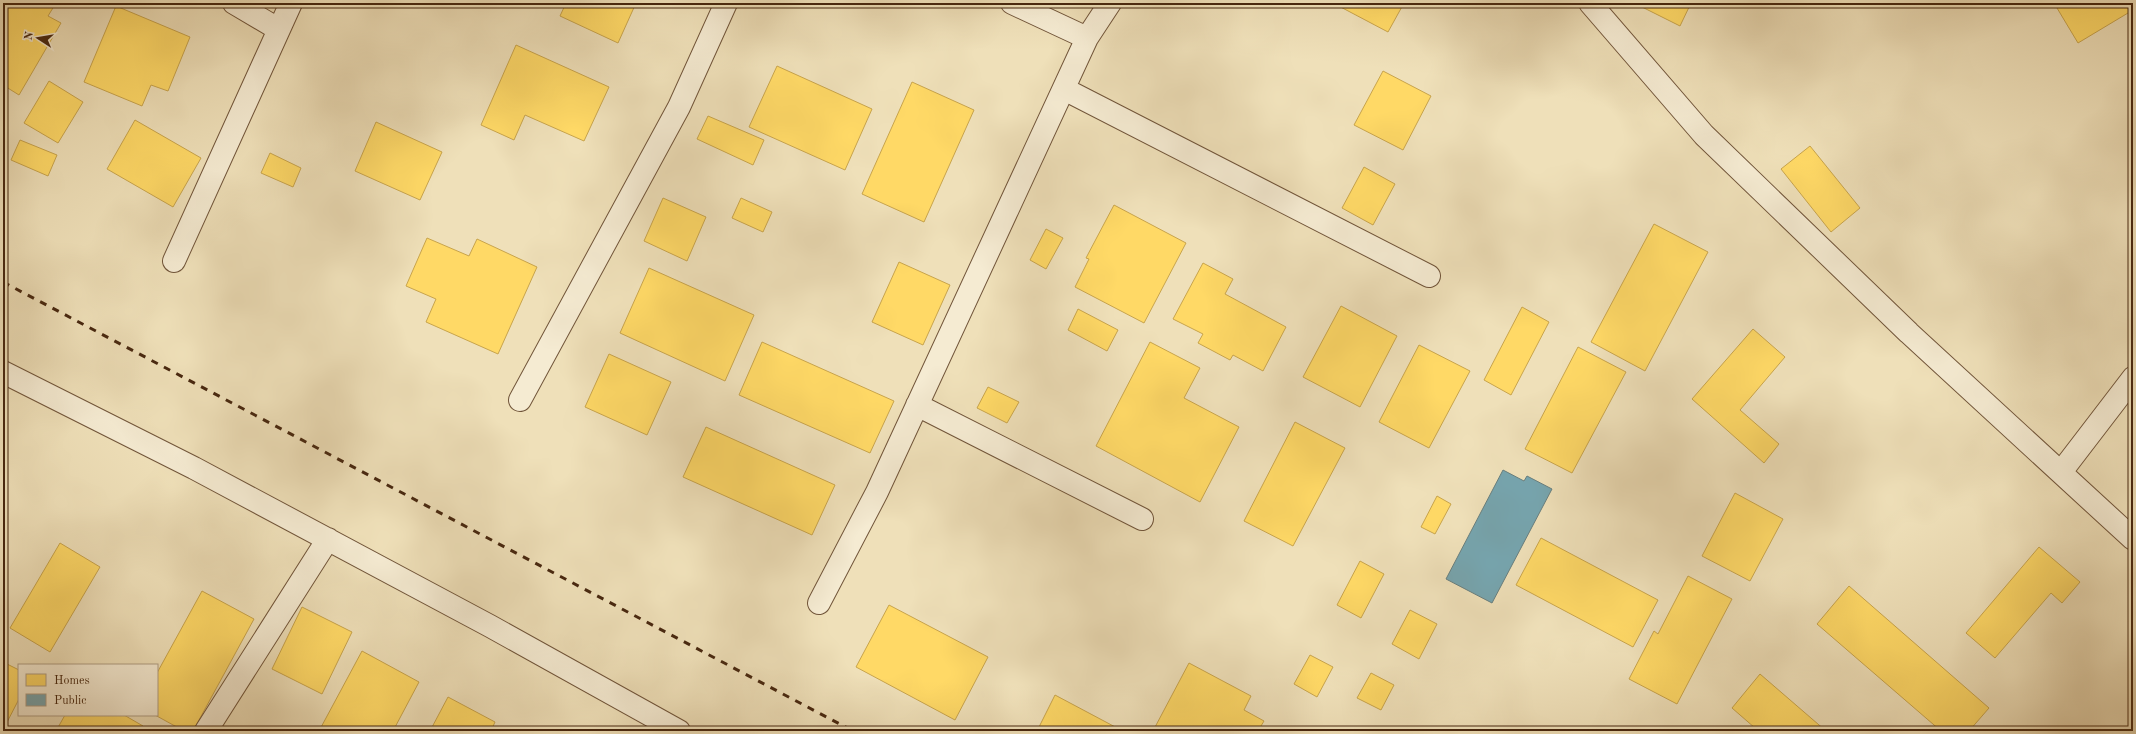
<svg xmlns="http://www.w3.org/2000/svg" width="2136" height="734" viewBox="0 0 2136 734" font-family="'Old Standard TT',serif">
<rect width="100%" height="100%" fill="#efe0b9"/>
<filter id="stains"><feTurbulence type="fractalNoise" baseFrequency=".005" numOctaves="4"/><feColorMatrix values="0 0 0 0 .2 0 0 0 0 .09 0 0 0 0 .02 0 0 0 .5 -.17"/></filter>
<radialGradient id="worn" r=".72"><stop offset=".6" stop-color="#630" stop-opacity="0"/><stop offset="1" stop-color="#630" stop-opacity=".3"/></radialGradient>
<path fill="#ffd966" stroke="#c8a44c" d="M3,3H56L48,16L61,23L19,95L3,85Z
M566,3H636L618,43L560,16Z
M1333,3H1404L1388,32Z
M1634,3H1691L1680,26Z
M2054,3H2133V10L2078,43Z
M116,6L190,37L168,91L151,85L142,106L84,82Z
M516,45L609,87L584,141L525,115L514,140L481,125Z
M777,66L872,109L845,170L749,127Z
M1383,71L1431,96L1403,150L1354,125Z
M49,81L83,102L58,143L24,123Z
M912,82L974,110L924,222L862,194Z
M708,116L764,140L753,165L697,139Z
M135,120L201,158L173,207L107,169Z
M376,122L442,152L420,200L355,171Z
M20,140L57,155L48,176L11,160Z
M1810,146L1860,208L1831,232L1781,169Z
M270,153L301,168L293,187L261,173Z
M1364,167L1395,184L1373,225L1342,208Z
M663,198L706,217L687,261L644,241Z
M741,198L772,212L763,232L732,218Z
M1114,205L1186,243L1144,323L1075,287L1089,259L1086,258Z
M1654,224L1708,252L1645,371L1591,342Z
M1046,229L1063,238L1046,269L1030,260Z
M427,238L469,256L477,239L537,267L498,354L426,322L436,299L406,286Z
M899,262L950,285L923,345L872,322Z
M1203,263L1233,279L1225,294L1286,327L1263,371L1233,355L1230,360L1198,343L1203,334L1173,319Z
M649,268L754,315L725,381L620,333Z
M1341,306L1397,336L1360,407L1303,377Z
M1522,307L1549,322L1511,395L1484,380Z
M1078,309L1118,330L1107,351L1068,330Z
M1753,329L1785,357L1740,410L1779,444L1764,463L1692,399Z
M762,342L894,401L870,453L739,395Z
M1150,342L1200,368L1184,398L1239,427L1200,502L1096,446Z
M1419,345L1470,371L1429,448L1379,422Z
M1578,347L1626,372L1572,473L1525,449Z
M609,354L671,382L647,435L585,407Z
M988,387L1019,402L1007,423L977,408Z
M1295,422L1345,448L1293,546L1244,521Z
M706,427L835,485L812,535L683,477Z
M1735,493L1783,519L1750,581L1702,556Z
M1437,496L1451,504L1435,534L1421,527Z
M1541,538L1658,600L1633,647L1516,585Z
M60,543L100,567L50,652L10,628Z
M2039,547L2080,582L2062,603L2051,593L1995,658L1966,633Z
M1360,561L1384,574L1361,618L1337,605Z
M1688,576L1732,599L1677,704L1629,679L1654,631L1658,634Z
M1849,586L1989,708L1969,731H1941L1817,624Z
M202,591L254,619L193,731H184L155,715H157V673Z
M889,605L988,657L955,720L856,667Z
M302,607L352,632L322,694L272,669Z
M1410,610L1437,624L1419,659L1392,644Z
M362,651L419,682L393,731H319Z
M1310,655L1333,667L1317,697L1294,684Z
M3,662L19,670V699L3,730Z
M1189,663L1251,696L1244,710L1264,721L1258,731H1158L1154,729Z
M1371,673L1394,685L1381,710L1357,698Z
M1760,674L1826,731H1752L1755,728L1732,708Z
M1055,695L1119,729L1118,731H1037Z
M448,697L495,722L491,731H430Z
M65,715H124L143,726L141,731H56Z"/>
<path fill="#76a5af" stroke="#687f7f" d="M1503,470L1524,481L1527,476L1552,489L1492,603L1446,579Z"/>
<g fill="none" stroke-linecap="round" stroke-linejoin="round">
<g stroke="#71553a" stroke-width="24">
<path id="minor" d="M234,3L278,29
M1012,3L1087,38
M1590,3L1704,135L1909,333L2133,539
M1064,89L1429,276
M174,261L291,3
M3,372L194,468L490,626L679,731
M520,400L679,107L726,3
M917,405L1142,519
M2061,472L2133,378
M819,603L877,492L1087,38L1110,3
M206,731L328,539"/>
</g>
<use href="#minor" stroke="#f5ebd2" stroke-width="22"/>
<path stroke="#47270f" stroke-width="3" stroke-dasharray="7 7" stroke-linecap="butt" d="M3,282L853,731"/>
</g>
<rect width="2136" height="734" fill="none" stroke="#efe0b9" stroke-width="16"/>
<rect x="4" y="4" width="2128" height="726" fill="none" stroke="#47270f" stroke-width="2"/>
<rect x="8" y="8" width="2120" height="718" fill="none" stroke="#47270f"/>
<rect x="18" y="664" width="140" height="52" fill="#f5ebd2" stroke="#af9d84"/>
<rect x="26" y="674" width="20" height="12" fill="#ffd966" stroke="#af9d84"/>
<text x="54" y="684" font-size="12" fill="#47270f">Homes</text>
<rect x="26" y="694" width="20" height="12" fill="#76a5af" stroke="#af9d84"/>
<text x="54" y="704" font-size="12" fill="#47270f">Public</text>
<g transform="translate(38 38) rotate(282)" stroke="#f5ebd2" stroke-width="3" paint-order="stroke">
<path d="M0-3L7 15L0 10L-7 15Z" fill="#47270f"/>
<text y="-6" font-size="11" font-weight="bold" text-anchor="middle" fill="#47270f">N</text>
</g>
<rect width="100%" height="100%" filter="url(#stains)"/>
<rect width="100%" height="100%" fill="url(#worn)"/>
</svg>
